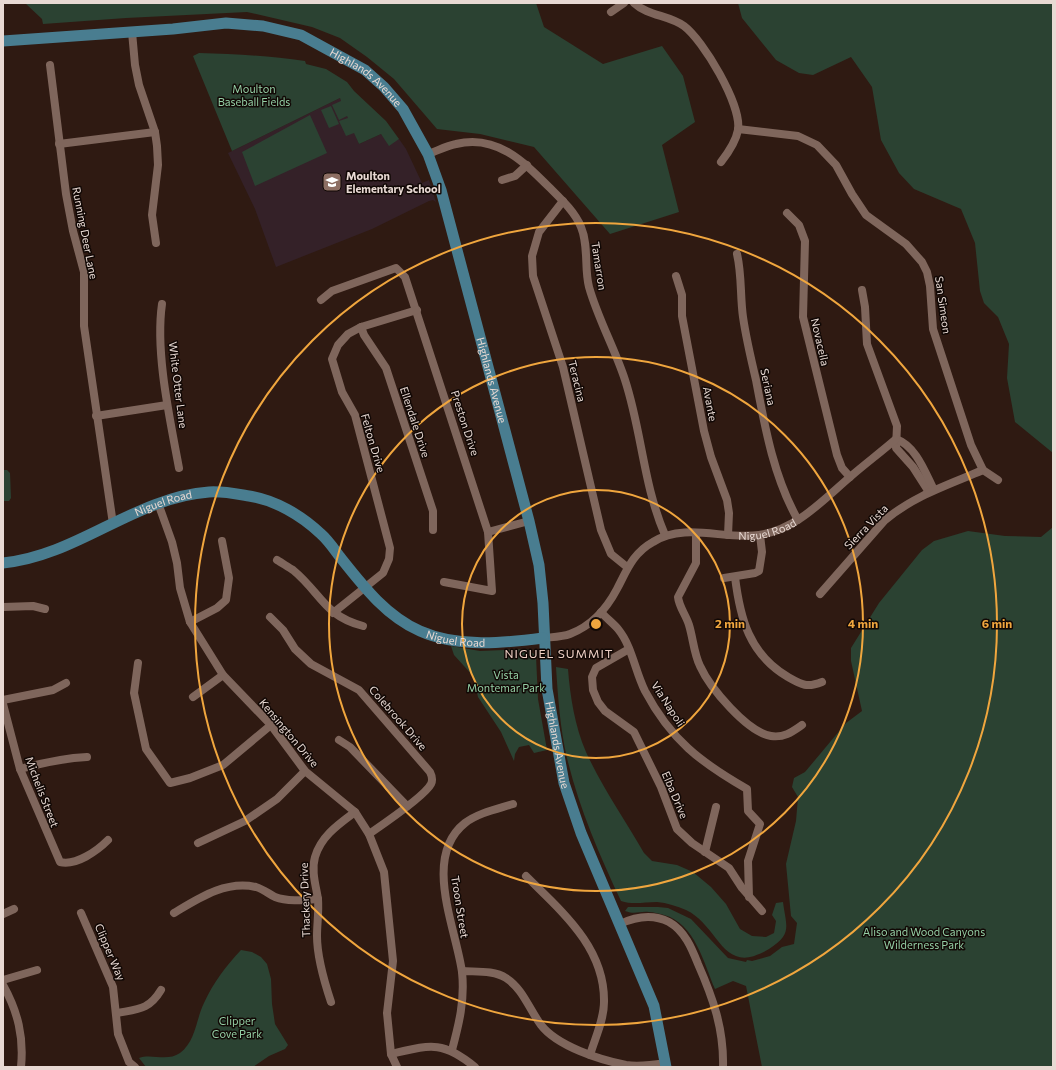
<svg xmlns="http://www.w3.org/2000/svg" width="1056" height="1070" viewBox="0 0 1056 1070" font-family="Commissioner,sans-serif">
<rect width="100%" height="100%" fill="#2f1a12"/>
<path fill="#342128" d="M340,98L359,144L381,134L386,140L394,141L399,139L406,149L422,183L429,180L436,202L433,200L429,201L372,229L276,267L255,209L228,153Z"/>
<path fill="#2b4232" d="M25,3H536L544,27L603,64L662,46L683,76L695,122L662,145L679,212L610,234L534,147L480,134L437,129L394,79L367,57L340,38L312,27L247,12L126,18L43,24L42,19Z
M738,3H1053V453L1015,422L1007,378L1009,344L998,317L984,303L980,291L975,243L961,209L914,189L899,173L881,140L872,87L851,57L813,75L799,73L776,60L742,18Z
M199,53C235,54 270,56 305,61L306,64L326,69L347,82L354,91L386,121L399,139L389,146L381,134L359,144L354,133L346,136L339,121L348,118L347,116L339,120L332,105L341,101L340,98L232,151L195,61L193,56Z
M331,106L339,124L329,128L321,110Z
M310,115L327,153L255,186L242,152Z
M3,470H7L10,473L11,498L9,501H3Z
M1053,527V1067H762L746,986L733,981L715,989C704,964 695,923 664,915C660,914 654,912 649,912C638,911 636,915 625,911L628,907H658L668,908L691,919L728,958L746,962L747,960L752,961L770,956L782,947L794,944L797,923L791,916L786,864L796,821L798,797L792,787L794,778L805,772L846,723L862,711L851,661V648L879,603L922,550L934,541L968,531L1005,536L1041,537Z
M451,646L480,651L528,649L536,656L538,699L547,750L534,753L529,745L519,747L515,754L514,761L501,732L478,697L474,677L454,655Z
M556,667L568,669C570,696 575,727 586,752C602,787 625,820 644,853L652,861L677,865L693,872L711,887L726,904L740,929L752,936L766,937L774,933L776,921L772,915L776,903L783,902C786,926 793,934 769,949C722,978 720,926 686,910C677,906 667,903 657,902C644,902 633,905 621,901C599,854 579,808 567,758C560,728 558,697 556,667Z
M241,950L252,952L261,957L267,964L271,979L272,1004L275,1024L288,1045L285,1049L269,1056L253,1067H146L139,1058C151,1053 167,1062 180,1053C196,1041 196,1019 204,1003C213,983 226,966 241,950Z"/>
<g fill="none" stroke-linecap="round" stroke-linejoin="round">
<g stroke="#7f665c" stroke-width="8">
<path d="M634,3C648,16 669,15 684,26C703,40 742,105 738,130C736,141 728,153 721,162"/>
<path d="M611,12L624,3"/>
<path d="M132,32L135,65L139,85L155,132L157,146L158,165L152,215L156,243"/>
<path d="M50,65L66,194L73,231L84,272V326L113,524"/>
<path d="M738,129L798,136L817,145L836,165L852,194L866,215L906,244L922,262L927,272L930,286L933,329L971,445L983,470L998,480"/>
<path d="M59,144L155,132"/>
<path d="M428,154C437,151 446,146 456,144C496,134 523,161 549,187C561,199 575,212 581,227C589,246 584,268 589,287C598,319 615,349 625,380C642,432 643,484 665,535"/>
<path d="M502,180L515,176L527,165"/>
<path d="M563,201L539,232L532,256L533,276L563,367L601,530L611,554L627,567"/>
<path d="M787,213L799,225L805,241L803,317L837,455L842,468L850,477"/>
<path d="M737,254C742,275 740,296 743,317C746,338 751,359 756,380C765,428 774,478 798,520"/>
<path d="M676,276L682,295V316L704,431L711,457L727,500L729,513L728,535"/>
<path d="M862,290L865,307L867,344L897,426L896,448L913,467L929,492"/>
<path d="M321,300L332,291L396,268L405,277L488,532L492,591L444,582"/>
<path d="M162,304C155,353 170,419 179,468"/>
<path d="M361,327L364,335L386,368L433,511V530"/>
<path d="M96,416L167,405"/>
<path d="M896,439C916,446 925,472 934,490"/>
<path d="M158,503L172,542L177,563L180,588L190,622L223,675L271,725L305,771L355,812L369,834L384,872L393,961L387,1013L391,1054L397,1067"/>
<path d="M488,532L529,521"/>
<path d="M696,533V563L678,597C679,607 686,615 689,625C693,638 694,654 700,666C710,688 747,732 771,736C784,738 792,732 802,725"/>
<path d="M277,560C282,563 288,567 293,570C321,593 324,616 363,626"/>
<path d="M735,577C740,618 749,654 788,677C802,685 807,688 822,682"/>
<path d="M724,578L755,573L759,571L762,552L760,535"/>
<path d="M820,594L884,521C913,496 948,485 983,470"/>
<path d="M3,607L33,606L45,609"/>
<path d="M601,612C606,618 613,623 618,629C632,646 635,671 645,691C671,740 700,762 747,789L748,811L760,824L748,861L749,897"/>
<path d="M333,613L383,573L389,559L390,548L355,415L342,392L332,359L338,345L348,334L361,327L417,310"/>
<path d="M270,617L283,630L295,649L311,664L359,690L430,772C432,776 433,780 431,784C425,796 382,825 369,834"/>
<path d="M190,622L217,608L226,600L229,578L222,541"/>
<path id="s1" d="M543,638C552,637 562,637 570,634C591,626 607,608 617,589C627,570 633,553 653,542C685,522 724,540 759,535C796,530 823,500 850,477C865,464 881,452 896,439"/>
<path d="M629,649L596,668L592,677L593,690L598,702L605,711L634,732L661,787L677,829L692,843L729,868L742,888L762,911"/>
<path d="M138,663L134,693L146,749L170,783L190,778L223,765L271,725"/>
<path d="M193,697L223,675"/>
<path d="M3,700L53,690L66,683"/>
<path d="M3,704L20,769L60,862C76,866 97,851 108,840"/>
<path d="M339,740L350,747L407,806"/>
<path d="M20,769C42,763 64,758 87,757"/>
<path d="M198,843L245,821L277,799L305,771"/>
<path d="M705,852L716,807"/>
<path d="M526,876C561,911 605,947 604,1002C604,1020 595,1038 590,1055"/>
<path d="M81,913L113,987L118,1034L129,1062L135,1067"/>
<path d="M174,913C199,898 226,880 256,887C263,889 269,894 275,897C288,902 305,900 318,899"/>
<path d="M3,914L14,909"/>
<path d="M620,924C635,917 653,914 669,922C685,931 692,949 698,964C713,998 724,1029 723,1067"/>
<path d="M462,971C476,972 494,970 506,978C523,989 529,1009 541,1025C557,1046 600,1060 626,1065C638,1067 653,1065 665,1063"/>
<path d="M3,980L37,970"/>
<path d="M3,985C18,1012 24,1037 21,1067"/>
<path d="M331,1002C324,981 317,958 317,936C317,924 319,912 318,899C316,886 311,871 315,857C321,836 339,824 355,812"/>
<path d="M117,1013C138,1009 149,1010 161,990"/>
<path d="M452,1050C459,1024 465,1000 462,972C456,928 422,857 465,823C478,813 497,809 513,804"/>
<path d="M391,1054C430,1045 442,1040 475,1067"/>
</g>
<g stroke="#497d90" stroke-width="11">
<path id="s2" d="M3,41L173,29L226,23L263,26L301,35L365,70L384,87L403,109L428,154L441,190L529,521L539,565L543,603L547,689L564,783L581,833L654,1006L666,1067"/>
<path id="s3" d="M3,563C77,556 135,497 209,492C222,491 237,494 249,496C275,500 301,515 321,534C328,540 334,549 340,557C363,586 386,616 420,631C458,648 504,643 543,638"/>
</g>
</g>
<g fill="none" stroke="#f0a63e" stroke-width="2">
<circle cx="596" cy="624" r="134"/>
<circle cx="596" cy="624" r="267"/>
<circle cx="596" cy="624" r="401"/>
</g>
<defs>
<g id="school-square" transform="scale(1)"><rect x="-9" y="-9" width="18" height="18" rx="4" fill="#8d6e63" stroke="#110805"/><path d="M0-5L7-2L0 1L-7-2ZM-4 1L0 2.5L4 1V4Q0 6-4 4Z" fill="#fff"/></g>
</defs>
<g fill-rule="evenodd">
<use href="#school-square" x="332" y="182"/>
</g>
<g text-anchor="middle" stroke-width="3" stroke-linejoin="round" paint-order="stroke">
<g font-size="11" fill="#e8d9d3" stroke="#110805">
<text dy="4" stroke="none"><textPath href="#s2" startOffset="378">Highlands Avenue</textPath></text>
<text transform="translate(85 233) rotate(79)" y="4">Running Deer Lane</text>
<text transform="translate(599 266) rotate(81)" y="4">Tamarron</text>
<text transform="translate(943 305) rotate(82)" y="4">San Simeon</text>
<text transform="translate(820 342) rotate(77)" y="4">Novacella</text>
<text dy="4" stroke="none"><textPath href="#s2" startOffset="714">Highlands Avenue</textPath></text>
<text transform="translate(577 381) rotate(76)" y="4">Teracina</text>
<text transform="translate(178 385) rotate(83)" y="4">White Otter Lane</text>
<text transform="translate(768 387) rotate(78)" y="4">Seriana</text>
<text transform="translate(710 404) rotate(79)" y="4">Avante</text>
<text transform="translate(415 422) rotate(72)" y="4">Ellendale Drive</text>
<text transform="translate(465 423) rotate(72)" y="4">Preston Drive</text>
<text transform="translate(373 443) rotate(74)" y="4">Felton Drive</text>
<text dy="4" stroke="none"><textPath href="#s3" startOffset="172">Niguel Road</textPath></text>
<text dy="4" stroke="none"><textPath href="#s1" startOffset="271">Niguel Road</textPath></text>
<text transform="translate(866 527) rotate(-46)" y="4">Sierra Vista</text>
<text dy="4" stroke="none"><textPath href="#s3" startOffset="519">Niguel Road</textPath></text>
<text transform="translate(668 704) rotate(57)" y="4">Via Napoli</text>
<text transform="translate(398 718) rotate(49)" y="4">Colebrook Drive</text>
<text transform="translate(289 733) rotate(50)" y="4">Kensington Drive</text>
<text dy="4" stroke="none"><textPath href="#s2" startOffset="1086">Highlands Avenue</textPath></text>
<text transform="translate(42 792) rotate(69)" y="4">Michelis Street</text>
<text transform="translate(675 795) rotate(67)" y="4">Elba Drive</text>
<text transform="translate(305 900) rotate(-92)" y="4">Thackery Drive</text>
<text transform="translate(460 907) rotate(81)" y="4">Troon Street</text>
<text transform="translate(110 952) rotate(67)" y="4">Clipper Way</text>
</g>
<g font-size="11" fill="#94cfa5" stroke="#110805">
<text x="254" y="93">Moulton<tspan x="254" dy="13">Baseball Fields</tspan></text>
<text x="506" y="679">Vista<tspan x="506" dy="13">Montemar Park</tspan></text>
<text x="924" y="936">Aliso and Wood Canyons<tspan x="924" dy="13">Wilderness Park</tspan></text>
<text x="237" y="1025">Clipper<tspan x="237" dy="13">Cove Park</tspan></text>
</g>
<g font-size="11" font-weight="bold" fill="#e8d9d3" stroke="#110805" text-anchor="start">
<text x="346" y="180">Moulton<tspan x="346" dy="13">Elementary School</tspan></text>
</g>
<g font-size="12" letter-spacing="1" fill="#eccec3" stroke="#110805">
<text x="559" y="658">NIGUEL SUMMIT</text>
</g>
</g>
<circle cx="596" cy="624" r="6" fill="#f0a63e" stroke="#110805" stroke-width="2"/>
<g font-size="12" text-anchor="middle" font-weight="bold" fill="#f0a63e" stroke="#110805" stroke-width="3" stroke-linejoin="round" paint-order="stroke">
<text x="730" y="628">2 min</text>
<text x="863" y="628">4 min</text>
<text x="997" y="628">6 min</text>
</g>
<rect width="1056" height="1070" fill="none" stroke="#e8d9d3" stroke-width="8"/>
</svg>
